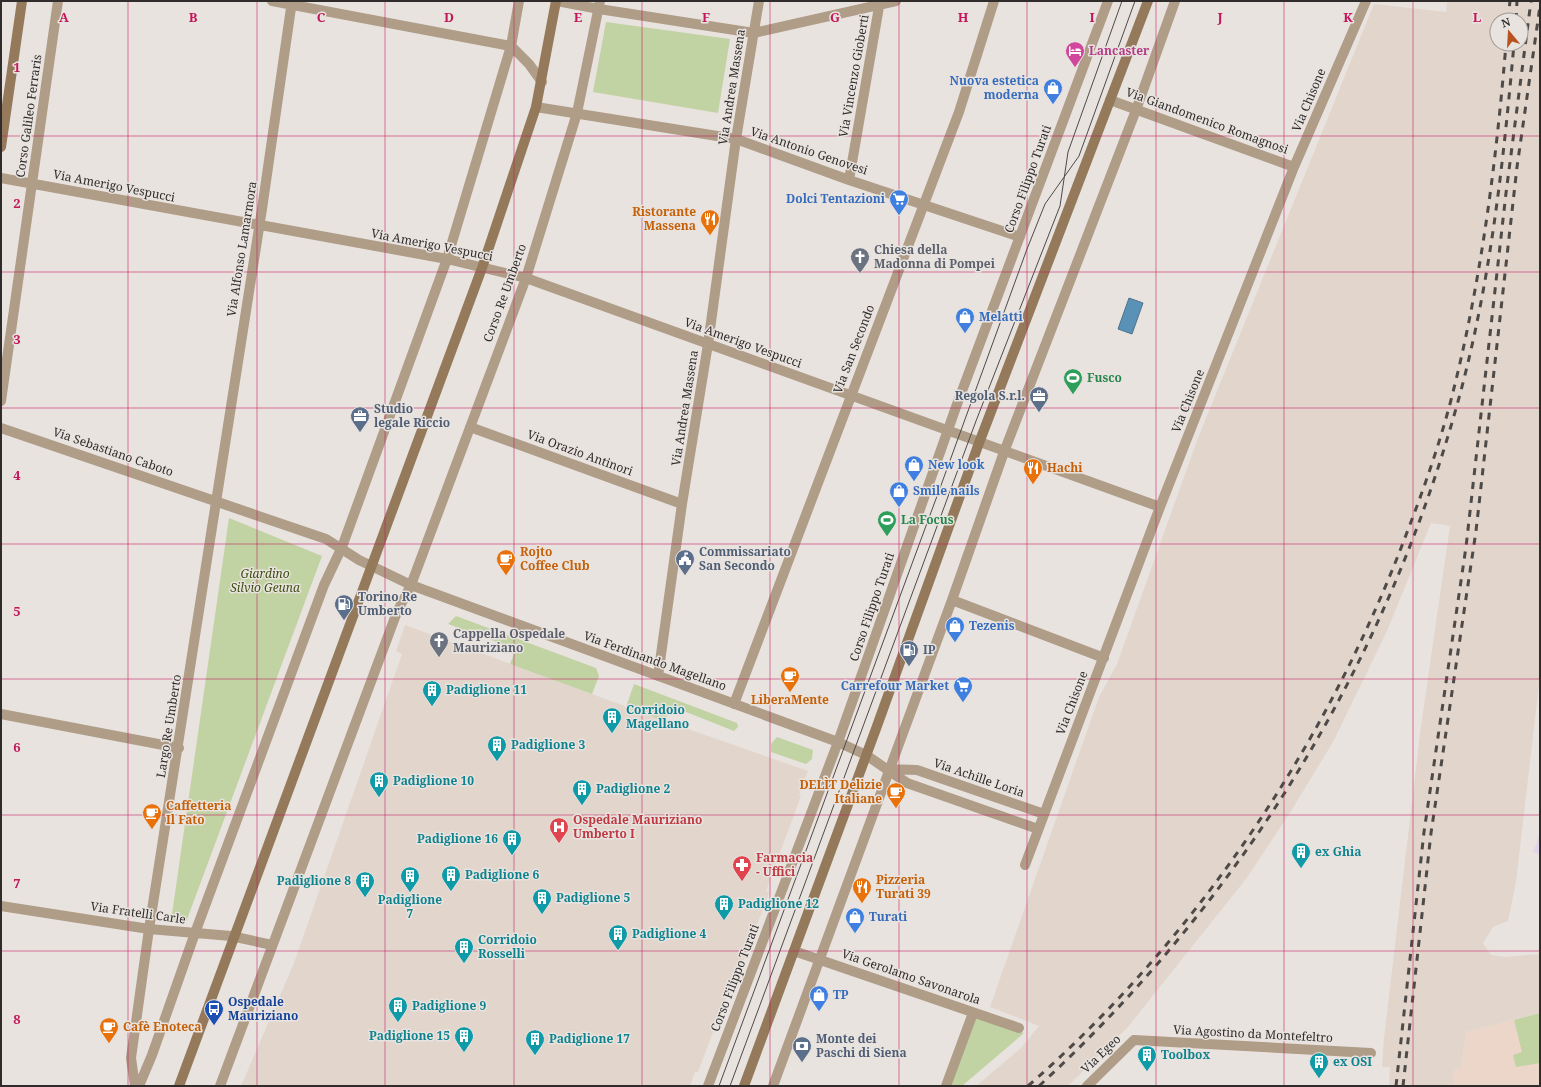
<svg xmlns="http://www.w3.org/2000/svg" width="1541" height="1087" viewBox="0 0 1541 1087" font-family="'Noto Serif',serif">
<rect width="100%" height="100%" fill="#e9e3df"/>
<path fill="#ecd6c9" d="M1540,1013V1086H1453L1454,1070L1461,1069L1466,1032Z"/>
<path fill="#e2d5e9" d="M1540,834V855L1533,852Z"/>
<path fill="#e2d5cc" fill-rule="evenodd" d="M1447,1H1540V676L1516,882L1508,921L1493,927L1483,943L1491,955L1505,957L1540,954V1013L1466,1032L1461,1069L1454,1070L1453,1086H1389L1390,1067H1382L1384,1038L1421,726L1450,526L1431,523L1387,631L1333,742L1291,811L1246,879L1127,1028L1068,1086H976L1021,1048L1039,1026L990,1007L1099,697L1117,664L1198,438L1374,4L1446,12ZM1497,20H1521V44H1497Z
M405,625L665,721L808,771L799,795L801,796L766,891L769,893L740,970L737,968L698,1072H695L690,1086H241L294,963L402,654L396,651Z"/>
<path fill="#c1d2a3" d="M606,22L730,39L718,113L593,92Z
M229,518L322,556L186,922L171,921Z
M456,616L596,668L599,676L592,694L510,664L516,649L448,624Z
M634,684L737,723L738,727L734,731L671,706L665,721L626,707Z
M777,737L813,750L812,759L806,764L771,752V744Z
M1540,1013V1063L1516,1067L1513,1055L1522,1052L1514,1020Z
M974,1017L1024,1033L962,1086H948Z"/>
<path fill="#5a91b6" stroke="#4d738c" d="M1129,298L1143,303L1132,334L1118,329Z"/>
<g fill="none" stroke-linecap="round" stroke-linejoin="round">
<path stroke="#af9d88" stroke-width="10" d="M272,1L511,46L529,64L542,82
M557,1L599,9L754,33L896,1
M1110,100L1294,167
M536,107L736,139L849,180L1020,237
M1,178L447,259L526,278L1160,507
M849,180L880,1
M1,401L58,1
M470,427L682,504
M1,428L326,539L359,560L411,585L838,742L866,755L907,783L1038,829
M952,600L1104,658
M658,676L682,504L708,344L736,139L759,1
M734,704L959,112L994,1
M1,714L179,748
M889,769L917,770L1044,814
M1025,865L1160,507L1294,167L1366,1
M1,906L149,929L231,936L272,945
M794,951L1019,1028
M135,1086L131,1058L149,929L262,209L292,1
M139,1086L152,1055L195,933L324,585L342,547L447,259L511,46L519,1
M220,1086L397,612L411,585L526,278L577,113L600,1
M708,1086L838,742L956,407L1108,1
M773,1086L952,600L1004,452L1136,110L1175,1
M946,1086L973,1013
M1087,1086L1134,1040L1371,1053"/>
<path stroke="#947a5b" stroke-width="10" d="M1,147L22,1
M179,1086L482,268L536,107L556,1
M744,1086L877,726L979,443L1148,1"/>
<path stroke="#4d4a48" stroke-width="1" d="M719,1086L940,488L1027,249L1045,204L1079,156L1135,1
M730,1086L976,421L1060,206L1068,152L1122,1"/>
<path stroke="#4d4a48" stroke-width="3" stroke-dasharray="7 7" stroke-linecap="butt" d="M1508,20L1510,1
M1516,20L1517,1
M1028,1086C1197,938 1327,744 1406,535C1423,491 1439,446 1451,400C1481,283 1496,164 1506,44
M1039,1086C1240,901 1384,668 1457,405C1490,287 1503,166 1514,44
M1396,1086L1424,832L1466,547L1506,193L1531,1
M1403,1086L1431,833L1476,531L1517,167L1540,6"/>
</g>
<path fill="none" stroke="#c2185b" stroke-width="1" stroke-opacity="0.55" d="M128,1V1086M257,1V1086M385,1V1086M514,1V1086M642,1V1086M770,1V1086M899,1V1086M1027,1V1086M1156,1V1086M1284,1V1086M1413,1V1086M1,136H1540M1,272H1540M1,408H1540M1,544H1540M1,679H1540M1,815H1540M1,951H1540"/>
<defs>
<g id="hotel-pin" transform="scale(1)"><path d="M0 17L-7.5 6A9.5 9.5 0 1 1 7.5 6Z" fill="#d1479c" stroke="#e9e3df"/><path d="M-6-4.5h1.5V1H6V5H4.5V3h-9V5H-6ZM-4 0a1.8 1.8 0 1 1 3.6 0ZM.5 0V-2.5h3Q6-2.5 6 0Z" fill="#fff"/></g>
<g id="shop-pin" transform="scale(1)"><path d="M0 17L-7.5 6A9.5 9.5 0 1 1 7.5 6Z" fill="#3f7fe0" stroke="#e9e3df"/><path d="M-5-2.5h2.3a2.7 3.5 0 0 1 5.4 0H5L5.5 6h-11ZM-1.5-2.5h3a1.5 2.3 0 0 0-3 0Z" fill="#fff"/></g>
<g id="supermarket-pin" transform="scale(1)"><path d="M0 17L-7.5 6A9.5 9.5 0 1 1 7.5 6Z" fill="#3f7fe0" stroke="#e9e3df"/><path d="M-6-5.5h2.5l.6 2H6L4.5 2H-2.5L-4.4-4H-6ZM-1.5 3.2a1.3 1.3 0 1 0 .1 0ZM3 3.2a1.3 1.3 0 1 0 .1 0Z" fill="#fff"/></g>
<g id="restaurant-pin" transform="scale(1)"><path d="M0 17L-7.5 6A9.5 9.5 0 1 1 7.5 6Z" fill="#e8710a" stroke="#e9e3df"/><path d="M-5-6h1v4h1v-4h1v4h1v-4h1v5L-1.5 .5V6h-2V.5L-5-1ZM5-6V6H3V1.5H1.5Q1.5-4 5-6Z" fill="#fff"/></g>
<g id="church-pin" transform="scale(1)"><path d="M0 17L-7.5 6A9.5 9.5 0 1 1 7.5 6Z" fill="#6b7280" stroke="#e9e3df"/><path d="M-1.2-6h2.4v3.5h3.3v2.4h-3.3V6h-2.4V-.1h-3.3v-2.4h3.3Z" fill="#fff"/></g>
<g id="stadium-pin" transform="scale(1)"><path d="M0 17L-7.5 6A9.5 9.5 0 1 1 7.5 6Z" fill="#2e9e5b" stroke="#e9e3df"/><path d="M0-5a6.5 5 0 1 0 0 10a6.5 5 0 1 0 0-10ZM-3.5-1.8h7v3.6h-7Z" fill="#fff"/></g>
<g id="office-pin" transform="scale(1)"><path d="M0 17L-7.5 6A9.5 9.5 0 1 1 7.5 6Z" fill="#5c6f8a" stroke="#e9e3df"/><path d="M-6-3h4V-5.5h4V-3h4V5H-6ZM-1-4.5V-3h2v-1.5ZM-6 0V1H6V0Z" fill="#fff"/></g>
<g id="cafe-pin" transform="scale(1)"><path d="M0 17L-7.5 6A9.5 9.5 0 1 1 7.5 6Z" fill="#e8710a" stroke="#e9e3df"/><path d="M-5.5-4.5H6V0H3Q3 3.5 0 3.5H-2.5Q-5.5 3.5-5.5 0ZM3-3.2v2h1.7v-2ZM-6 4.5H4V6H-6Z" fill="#fff"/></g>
<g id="civic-pin" transform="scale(1)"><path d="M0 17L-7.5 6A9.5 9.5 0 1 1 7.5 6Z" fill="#5c6f8a" stroke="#e9e3df"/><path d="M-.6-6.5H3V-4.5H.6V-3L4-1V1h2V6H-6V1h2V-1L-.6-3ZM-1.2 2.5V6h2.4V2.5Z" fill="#fff"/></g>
<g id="fuel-pin" transform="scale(1)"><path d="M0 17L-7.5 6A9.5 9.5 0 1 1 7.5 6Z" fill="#5c6f8a" stroke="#e9e3df"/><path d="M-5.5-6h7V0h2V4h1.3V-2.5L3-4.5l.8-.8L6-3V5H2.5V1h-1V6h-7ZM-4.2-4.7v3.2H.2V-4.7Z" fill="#fff"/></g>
<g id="building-pin" transform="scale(1)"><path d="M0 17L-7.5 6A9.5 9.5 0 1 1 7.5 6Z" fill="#0f9aa8" stroke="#e9e3df"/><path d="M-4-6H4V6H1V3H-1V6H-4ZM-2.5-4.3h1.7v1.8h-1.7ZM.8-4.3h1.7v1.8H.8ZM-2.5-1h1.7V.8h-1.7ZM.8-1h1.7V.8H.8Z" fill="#fff"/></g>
<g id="hospital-pin" transform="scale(1)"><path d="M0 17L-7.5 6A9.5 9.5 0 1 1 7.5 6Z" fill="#e0444e" stroke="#e9e3df"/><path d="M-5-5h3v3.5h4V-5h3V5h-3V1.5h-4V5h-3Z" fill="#fff"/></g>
<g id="pharmacy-pin" transform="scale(1)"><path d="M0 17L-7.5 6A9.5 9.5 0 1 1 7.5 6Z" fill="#e0444e" stroke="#e9e3df"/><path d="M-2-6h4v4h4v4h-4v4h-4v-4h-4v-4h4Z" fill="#fff"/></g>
<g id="bus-pin" transform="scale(1)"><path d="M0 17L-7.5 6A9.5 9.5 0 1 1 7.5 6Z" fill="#1a4fb4" stroke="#e9e3df"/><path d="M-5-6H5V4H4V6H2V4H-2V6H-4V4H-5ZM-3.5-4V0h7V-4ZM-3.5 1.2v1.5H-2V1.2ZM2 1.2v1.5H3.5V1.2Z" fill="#fff"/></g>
<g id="bank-pin" transform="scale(1)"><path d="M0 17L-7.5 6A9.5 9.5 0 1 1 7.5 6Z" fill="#5c6f8a" stroke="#e9e3df"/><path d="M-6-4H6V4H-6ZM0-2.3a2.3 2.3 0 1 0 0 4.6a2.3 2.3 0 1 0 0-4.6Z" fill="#fff"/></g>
</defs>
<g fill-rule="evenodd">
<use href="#hotel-pin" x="1075" y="51"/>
<use href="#shop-pin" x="1053" y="88"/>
<use href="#supermarket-pin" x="899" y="199"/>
<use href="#restaurant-pin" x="710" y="219"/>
<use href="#church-pin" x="860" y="257"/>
<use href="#shop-pin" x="965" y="317"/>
<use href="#stadium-pin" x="1073" y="378"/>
<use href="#office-pin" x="1039" y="396"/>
<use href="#office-pin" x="360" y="416"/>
<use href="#shop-pin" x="914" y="465"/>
<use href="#restaurant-pin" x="1033" y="468"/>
<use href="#shop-pin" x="899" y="491"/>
<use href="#stadium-pin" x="887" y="520"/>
<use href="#cafe-pin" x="506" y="559"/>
<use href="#civic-pin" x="685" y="559"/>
<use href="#fuel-pin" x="344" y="604"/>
<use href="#shop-pin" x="955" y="626"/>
<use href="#church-pin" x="439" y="641"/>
<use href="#fuel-pin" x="909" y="650"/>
<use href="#cafe-pin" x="790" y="676"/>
<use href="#supermarket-pin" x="963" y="686"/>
<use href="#building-pin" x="432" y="690"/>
<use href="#building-pin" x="612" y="717"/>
<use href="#building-pin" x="497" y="745"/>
<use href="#building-pin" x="379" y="781"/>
<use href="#building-pin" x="582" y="789"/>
<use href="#cafe-pin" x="896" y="792"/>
<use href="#cafe-pin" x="152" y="813"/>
<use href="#hospital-pin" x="559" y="827"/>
<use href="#building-pin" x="512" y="839"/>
<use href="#building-pin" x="1301" y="852"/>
<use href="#pharmacy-pin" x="742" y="865"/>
<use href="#building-pin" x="451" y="875"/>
<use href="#building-pin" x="410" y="876"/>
<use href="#building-pin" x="365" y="881"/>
<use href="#restaurant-pin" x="862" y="887"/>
<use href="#building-pin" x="542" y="898"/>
<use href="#building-pin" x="724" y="904"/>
<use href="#shop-pin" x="855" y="917"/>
<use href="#building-pin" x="618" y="934"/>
<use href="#building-pin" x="464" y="947"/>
<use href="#shop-pin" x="819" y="995"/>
<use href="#building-pin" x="398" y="1006"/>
<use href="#bus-pin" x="214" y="1009"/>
<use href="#cafe-pin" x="109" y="1027"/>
<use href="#building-pin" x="464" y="1036"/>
<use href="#building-pin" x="535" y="1039"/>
<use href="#bank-pin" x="802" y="1046"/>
<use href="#building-pin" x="1147" y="1055"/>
<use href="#building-pin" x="1319" y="1062"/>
</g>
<g text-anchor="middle" stroke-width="3" stroke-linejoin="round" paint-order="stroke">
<g font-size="12" font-weight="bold" fill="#b23c85" stroke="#e9e3df" text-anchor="start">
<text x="1089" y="55">Lancaster</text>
</g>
<g font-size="12" fill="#2f2c2b" stroke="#e9e3df">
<text transform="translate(854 76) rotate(-80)" y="4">Via Vincenzo Gioberti</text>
<text transform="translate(732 87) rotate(-81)" y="4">Via Andrea Massena</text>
<text transform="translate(1309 100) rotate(-67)" y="4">Via Chisone</text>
<text transform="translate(29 116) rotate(-82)" y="4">Corso Galileo Ferraris</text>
<text transform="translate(1207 121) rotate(20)" y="4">Via Giandomenico Romagnosi</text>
<text transform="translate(809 151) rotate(19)" y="4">Via Antonio Genovesi</text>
<text transform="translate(1028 179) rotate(-70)" y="4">Corso Filippo Turati</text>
<text transform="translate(114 186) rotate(11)" y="4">Via Amerigo Vespucci</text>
<text transform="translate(432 245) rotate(11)" y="4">Via Amerigo Vespucci</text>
<text transform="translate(242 249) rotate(-81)" y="4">Via Alfonso Lamarmora</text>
<text transform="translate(505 293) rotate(-70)" y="4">Corso Re Umberto</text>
<text transform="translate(743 343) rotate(20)" y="4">Via Amerigo Vespucci</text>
<text transform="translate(854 349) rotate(-69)" y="4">Via San Secondo</text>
<text transform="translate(1188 401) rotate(-68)" y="4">Via Chisone</text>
<text transform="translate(685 408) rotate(-81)" y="4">Via Andrea Massena</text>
<text transform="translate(113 452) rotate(19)" y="4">Via Sebastiano Caboto</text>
<text transform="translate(580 453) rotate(20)" y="4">Via Orazio Antinori</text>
<text transform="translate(872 607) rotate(-71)" y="4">Corso Filippo Turati</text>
<text transform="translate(655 661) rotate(20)" y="4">Via Ferdinando Magellano</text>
<text transform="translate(1072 703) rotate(-69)" y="4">Via Chisone</text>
<text transform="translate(169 726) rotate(-81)" y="4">Largo Re Umberto</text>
<text transform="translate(979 778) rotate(19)" y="4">Via Achille Loria</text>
<text transform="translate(138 913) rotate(8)" y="4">Via Fratelli Carle</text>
<text transform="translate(911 977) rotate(19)" y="4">Via Gerolamo Savonarola</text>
<text transform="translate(735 978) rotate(-69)" y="4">Corso Filippo Turati</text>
<text transform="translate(1253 1034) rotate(3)" y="4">Via Agostino da Montefeltro</text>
<text transform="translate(1101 1054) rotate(-44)" y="4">Via Egeo</text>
</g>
<g font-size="12" font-weight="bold" fill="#366cbe" stroke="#e9e3df" text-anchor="start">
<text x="1039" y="85" text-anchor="end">Nuova estetica<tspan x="1039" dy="14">moderna</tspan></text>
<text x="885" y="203" text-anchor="end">Dolci Tentazioni</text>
<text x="979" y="321">Melatti</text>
<text x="928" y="469">New look</text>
<text x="913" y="495">Smile nails</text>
<text x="969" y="630">Tezenis</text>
<text x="949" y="690" text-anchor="end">Carrefour Market</text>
<text x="869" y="921">Turati</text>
<text x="833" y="999">TP</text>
</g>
<g font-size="12" font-weight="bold" fill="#c56008" stroke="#e9e3df" text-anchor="start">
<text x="696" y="216" text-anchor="end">Ristorante<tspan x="696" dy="14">Massena</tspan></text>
<text x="1047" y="472">Hachi</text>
<text x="520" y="556">Rojto<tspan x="520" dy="14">Coffee Club</tspan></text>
<text x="790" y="704" text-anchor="middle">LiberaMente</text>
<text x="882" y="789" text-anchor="end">DELÌT Delizie<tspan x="882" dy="14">Italiane</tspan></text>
<text x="166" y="810">Caffetteria<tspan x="166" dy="14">Il Fato</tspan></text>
<text x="876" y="884">Pizzeria<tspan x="876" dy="14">Turati 39</tspan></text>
<text x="123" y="1031">Cafè Enoteca</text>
</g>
<g font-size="12" font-weight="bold" fill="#5b616d" stroke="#e9e3df" text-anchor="start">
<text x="874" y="254">Chiesa della<tspan x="874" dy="14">Madonna di Pompei</tspan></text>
<text x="453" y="638">Cappella Ospedale<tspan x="453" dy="14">Mauriziano</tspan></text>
</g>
<g font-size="12" font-weight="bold" fill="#27864d" stroke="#e9e3df" text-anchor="start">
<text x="1087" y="382">Fusco</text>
<text x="901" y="524">La Focus</text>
</g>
<g font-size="12" font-weight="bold" fill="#4e5e75" stroke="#e9e3df" text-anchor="start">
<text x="1025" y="400" text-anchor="end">Regola S.r.l.</text>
<text x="374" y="413">Studio<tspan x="374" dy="14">legale Riccio</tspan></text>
<text x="699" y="556">Commissariato<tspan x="699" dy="14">San Secondo</tspan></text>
<text x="358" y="601">Torino Re<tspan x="358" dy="14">Umberto</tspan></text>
<text x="923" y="654">IP</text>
<text x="816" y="1043">Monte dei<tspan x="816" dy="14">Paschi di Siena</tspan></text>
</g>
<g font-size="12" font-style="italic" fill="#3d4f10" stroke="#e9e3df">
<text x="265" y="578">Giardino<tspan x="265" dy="14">Silvio Geuna</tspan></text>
</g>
<g font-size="12" font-weight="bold" fill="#0d838f" stroke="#e9e3df" text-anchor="start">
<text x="446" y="694">Padiglione 11</text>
<text x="626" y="714">Corridoio<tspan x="626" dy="14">Magellano</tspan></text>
<text x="511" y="749">Padiglione 3</text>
<text x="393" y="785">Padiglione 10</text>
<text x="596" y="793">Padiglione 2</text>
<text x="498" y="843" text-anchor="end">Padiglione 16</text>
<text x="1315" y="856">ex Ghia</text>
<text x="465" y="879">Padiglione 6</text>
<text x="351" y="885" text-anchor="end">Padiglione 8</text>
<text x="556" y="902">Padiglione 5</text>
<text x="410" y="904" text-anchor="middle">Padiglione<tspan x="410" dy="14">7</tspan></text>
<text x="738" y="908">Padiglione 12</text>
<text x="632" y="938">Padiglione 4</text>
<text x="478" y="944">Corridoio<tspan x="478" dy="14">Rosselli</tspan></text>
<text x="412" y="1010">Padiglione 9</text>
<text x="450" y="1040" text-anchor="end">Padiglione 15</text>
<text x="549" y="1043">Padiglione 17</text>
<text x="1161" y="1059">Toolbox</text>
<text x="1333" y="1066">ex OSI</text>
</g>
<g font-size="12" font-weight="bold" fill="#be3a42" stroke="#e9e3df" text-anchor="start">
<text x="573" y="824">Ospedale Mauriziano<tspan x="573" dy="14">Umberto I</tspan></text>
<text x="756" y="862">Farmacia<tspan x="756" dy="14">- Uffici</tspan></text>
</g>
<g font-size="12" font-weight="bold" fill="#164399" stroke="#e9e3df" text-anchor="start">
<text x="228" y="1006">Ospedale<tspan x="228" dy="14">Mauriziano</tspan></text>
</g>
</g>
<g font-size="13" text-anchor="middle" font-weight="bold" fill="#c2185b" stroke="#e9e3df" stroke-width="3" stroke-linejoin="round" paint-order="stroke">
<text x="64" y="22">A</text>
<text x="193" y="22">B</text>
<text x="321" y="22">C</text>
<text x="449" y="22">D</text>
<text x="578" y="22">E</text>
<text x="706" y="22">F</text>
<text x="835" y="22">G</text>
<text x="963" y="22">H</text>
<text x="1092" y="22">I</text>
<text x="1220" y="22">J</text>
<text x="1348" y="22">K</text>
<text x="1477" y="22">L</text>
<text x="17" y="72">1</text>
<text x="17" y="208">2</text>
<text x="17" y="344">3</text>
<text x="17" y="480">4</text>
<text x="17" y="616">5</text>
<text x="17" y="752">6</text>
<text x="17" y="888">7</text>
<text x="17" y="1024">8</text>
</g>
<rect width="1541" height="1087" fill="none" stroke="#2f2c2b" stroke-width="4"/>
<g transform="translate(1509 32) rotate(342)"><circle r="19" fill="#e9e3df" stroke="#9f9a97"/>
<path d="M0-3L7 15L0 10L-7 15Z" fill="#b7531e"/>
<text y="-6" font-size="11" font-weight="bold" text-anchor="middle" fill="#2f2c2b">N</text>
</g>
</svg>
